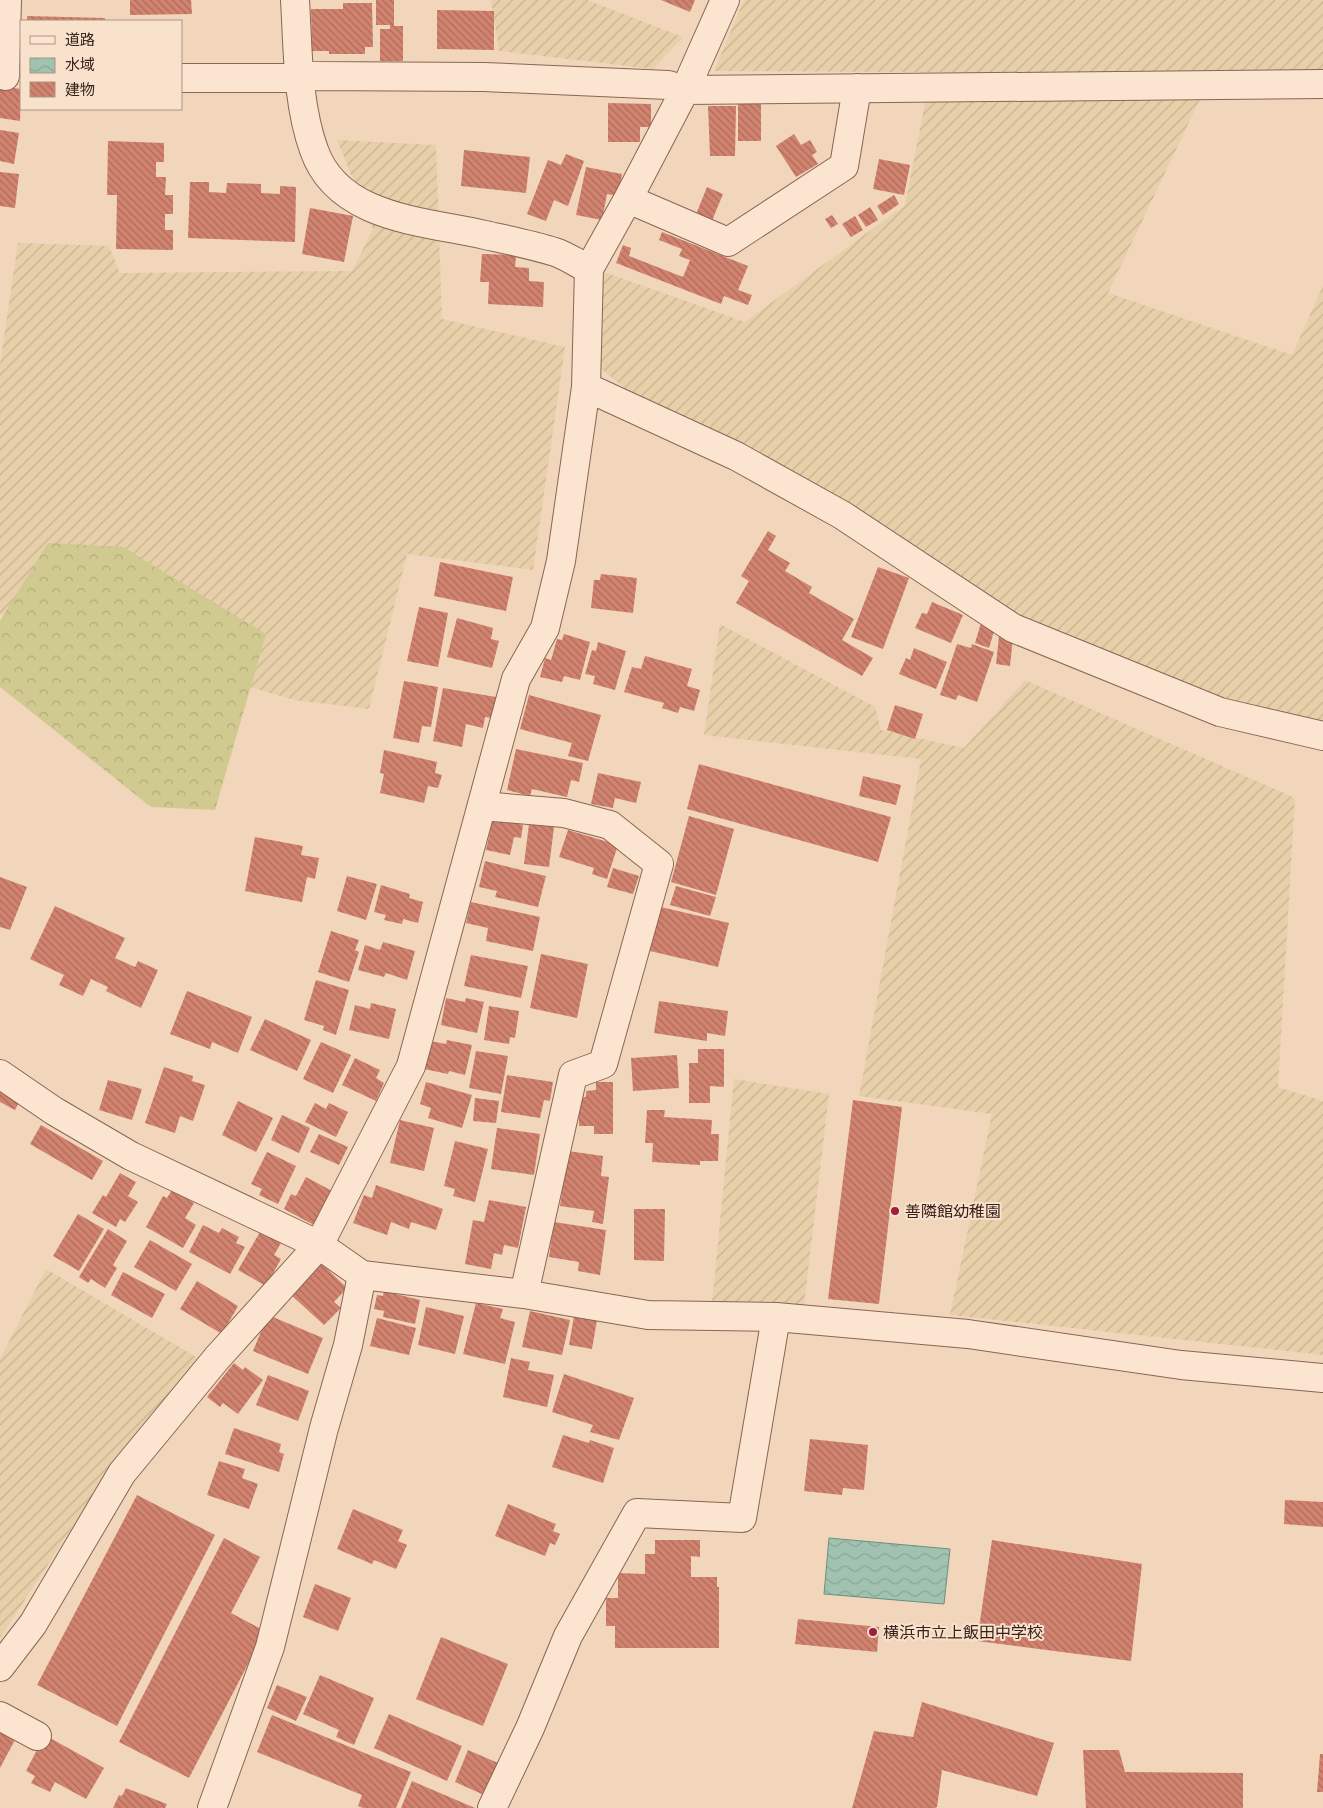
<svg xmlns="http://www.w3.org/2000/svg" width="1323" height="1808" viewBox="0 0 1323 1808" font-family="Bitter,'Noto Sans JP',serif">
<defs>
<pattern id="farmland-furrows" width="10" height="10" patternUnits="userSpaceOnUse" patternTransform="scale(1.25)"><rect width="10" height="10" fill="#e7d0a9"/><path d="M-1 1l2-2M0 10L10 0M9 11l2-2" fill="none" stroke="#c7b291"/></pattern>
<pattern id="forest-crowns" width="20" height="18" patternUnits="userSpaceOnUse" patternTransform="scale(1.25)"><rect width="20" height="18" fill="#d0c990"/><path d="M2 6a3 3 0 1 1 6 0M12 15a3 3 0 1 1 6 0" fill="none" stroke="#b3ac7c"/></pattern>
<pattern id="water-waves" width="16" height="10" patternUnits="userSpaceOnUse" patternTransform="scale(1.25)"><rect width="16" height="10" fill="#a1c2b1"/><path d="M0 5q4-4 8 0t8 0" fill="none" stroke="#8ba698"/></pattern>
<pattern id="building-back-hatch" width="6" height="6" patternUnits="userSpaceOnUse" patternTransform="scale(1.25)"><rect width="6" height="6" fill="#d2836f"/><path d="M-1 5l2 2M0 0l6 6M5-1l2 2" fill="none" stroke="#ab6b5a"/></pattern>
</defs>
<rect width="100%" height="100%" fill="#f1d6bc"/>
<path fill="url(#farmland-furrows)" d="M491,0H587L683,37L653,69L499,51Z
M744,0H1323V74L714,71Z
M927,93L1200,99L1108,293L1292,355L1323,286V725L1231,704L1014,615L848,511L626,389L593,362L604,272L745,322L905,205Z
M337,140L436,145L442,319L565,347L533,570L407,554L369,709L294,700L0,614V364L18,243L109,246L120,273L352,271L373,229Z
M720,624L875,707L881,730L964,748L1025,680L1295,798L1278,1087L1323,1101V1355L950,1315L992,1114L859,1096L921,759L704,735Z
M734,1079L829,1094L804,1305L712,1303Z
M46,1269L205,1362L105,1477L0,1638V1359Z"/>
<path fill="url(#forest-crowns)" d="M48,543L123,547L266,634L215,810L151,807L0,687V621Z"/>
<path fill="url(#water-waves)" stroke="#67907d" d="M829,1538L950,1549L944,1604L824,1594Z"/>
<path fill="url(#building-back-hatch)" d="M130,0H191L192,14L130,15Z
M376,0H394V26H403V61H380V29H390V25H376Z
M661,0H695L690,12Z
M343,3H372L373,47H365V54H329V51H312L311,9H343Z
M437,10L494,11V50L437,49Z
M27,16L105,18V21H27Z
M0,86L21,89L20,121L0,118Z
M608,103L651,104V127H640V142H608Z
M738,104H761V141H738Z
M708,106H736L735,156H710Z
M0,130L19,133L14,164L0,161Z
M794,134L801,145L810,140L817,152L812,155L818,164L796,177L776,146Z
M108,141L164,143V162H156V177H166L165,195H173V214H165V230H173V250L116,249L117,195H107Z
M464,150L530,157L526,193L461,186Z
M566,154L584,161L568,206L554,200L546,221L527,214L548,160L561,165Z
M879,159L910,165L904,195L873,189Z
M586,167L622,174L618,196L607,194L602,220L576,215Z
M0,172L19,174L15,208L0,206Z
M190,182H209V192L226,193L227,183L261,184V193L280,194V186L296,187L295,242L188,238Z
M707,187L723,194L711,223L695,217Z
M894,195L899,204L883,215L877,206Z
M870,207L878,220L866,227L858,215Z
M310,208L353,216L344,262L302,254Z
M832,215L838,224L831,228L825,219Z
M855,216L863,230L851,237L842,224Z
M662,232L748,266L738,290L752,295L748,305L724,296L721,304L616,263L623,245L631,248L629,256L683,277L690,260L679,256L682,249L659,240Z
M482,254L516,255L515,267L529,268V281L544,282L543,307L488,304L489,282H480Z
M768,531L776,536L768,550L790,563L785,571L812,587L809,593L854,619L842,640L873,658L862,676L736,603L749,581L741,576Z
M440,562L513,577L506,611L434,596Z
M878,567L909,578L883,649L851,637Z
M601,574L637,578L633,613L591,608L594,580H600Z
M932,602L963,615L951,643L915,628L922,613L927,614Z
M419,607L448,613L438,667L407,661Z
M457,618L493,628L491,639L499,641L492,668L447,657Z
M981,623L995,628L989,648L975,643Z
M564,634L590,642L580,680L564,676L562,682L540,677L545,658L551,660L557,639L562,640Z
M999,636L1013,638L1010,666L996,664Z
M598,642L626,651L615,690L593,684L595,676L585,674L592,650L596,651Z
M957,644L971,648L972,644L994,652L977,702L958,695L956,700L940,695Z
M914,648L947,662L936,689L899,674L906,658L910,660Z
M645,656L692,669L687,686L700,690L694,711L680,707L678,713L662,708L664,703L624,692L632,667L641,669Z
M404,681L438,687L431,727L422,726L419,743L393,738Z
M443,688L496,697L492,718L485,717L483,728L466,724L462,747L433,741Z
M529,695L601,715L588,761L568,756L572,743L520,729Z
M895,705L923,714L915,739L887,730Z
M516,749L583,763L579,782L571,780L567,797L532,789L530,796L507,790Z
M384,750L437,762L435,773L442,775L438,788L428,786L424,803L380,793L384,774L380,773Z
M699,764L891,817L878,862L687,809Z
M598,773L641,782L636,803L615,798L613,808L591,804Z
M863,776L901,785L896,805L859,796Z
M494,813L512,822L523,825L521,838L514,837L510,855L486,850Z
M689,816L734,829L716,895L671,882Z
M529,824L554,827L549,867L524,864Z
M568,830L618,845L607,879L592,874L594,868L559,857Z
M255,837L303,846L301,855L319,858L315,879L307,877L302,902L245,891Z
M485,861L546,876L538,907L495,897L497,891L479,887Z
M613,868L639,876L633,894L607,887Z
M347,876L377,884L366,920L337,911Z
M0,877L27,887L10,930L0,927Z
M381,885L410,894L409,898L423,902L418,923L403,919L402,924L384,920L386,915L374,912Z
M676,886L716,897L710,916L670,905Z
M471,902L540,917L533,951L486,941L488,928L466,923Z
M55,906L125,938L115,958L135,967L138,961L158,970L141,1008L106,991L108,987L91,979L83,996L59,985L64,975L30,959Z
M661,907L729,923L718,967L650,951Z
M331,931L359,940L355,950L359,952L349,982L318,972Z
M383,942L415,951L407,980L386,973L384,977L358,970L365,945L380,950Z
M541,954L588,964L577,1018L530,1008Z
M471,955L528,966L521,998L464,986Z
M316,980L349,990L336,1035L323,1030L324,1026L304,1020Z
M187,991L252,1017L238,1053L212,1042L210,1049L170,1034Z
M446,998L465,1002L466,998L484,1002L477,1033L441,1025Z
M659,1001L728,1011L725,1036L707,1033V1041L654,1033Z
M371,1003L396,1009L389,1039L349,1030L355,1005L370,1009Z
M489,1006L519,1011L515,1038L510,1037L509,1044L484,1040Z
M265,1019L311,1040L297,1071L250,1050Z
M447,1040L472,1045L465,1075L449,1071L448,1074L424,1069L430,1041L446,1044Z
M321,1042L351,1055L333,1093L303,1079Z
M698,1049H724V1087L710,1086V1103H689V1063H698Z
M476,1051L508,1056L501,1094L469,1088Z
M677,1055L679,1088L633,1091L631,1058Z
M355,1058L380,1070L376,1078L384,1083L376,1101L342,1085Z
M164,1067L193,1076L192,1081L205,1085L193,1121L180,1116L175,1133L145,1123Z
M507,1075L553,1082L550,1101L544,1100L540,1118L501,1112Z
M108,1080L142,1089L132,1120L99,1110Z
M426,1082L472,1095L462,1128L428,1118L431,1108L420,1104Z
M596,1082H613V1134H594V1126H579V1097H586V1091L596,1090Z
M0,1085L22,1096L15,1110L0,1102Z
M475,1098L499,1101L496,1123L473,1121Z
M853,1100L902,1107L879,1304L828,1299Z
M238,1101L273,1118L256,1152L222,1135Z
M315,1103L326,1109L329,1103L348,1112L336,1137L305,1122Z
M647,1110H665L664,1117L712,1120L711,1134H719L718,1161H700V1165L652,1162L653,1143H645Z
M282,1115L310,1128L299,1153L271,1140Z
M400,1120L434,1128L424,1171L390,1163Z
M41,1125L103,1161L92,1180L30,1144Z
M497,1128L540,1134L534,1175L491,1169Z
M319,1134L348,1147L339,1165L310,1152Z
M455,1141L488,1149L475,1202L453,1196L455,1189L444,1186Z
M568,1151L603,1156L601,1176L609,1177L603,1224L592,1222L594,1211L560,1206Z
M267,1152L296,1166L278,1204L259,1195L262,1189L251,1184Z
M120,1173L136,1182L128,1196L138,1202L125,1222L120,1219L116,1227L92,1213L103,1195L106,1197Z
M306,1177L332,1191L314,1225L284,1209L291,1194L296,1196Z
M376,1185L443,1209L436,1230L411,1222L409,1229L391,1222L387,1235L353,1223L364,1195L372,1198Z
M172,1190L194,1203L185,1218L196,1225L183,1248L146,1227L163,1196L167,1198Z
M489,1200L526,1207L518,1248L504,1245L502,1255L494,1253L491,1269L465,1264L473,1220L484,1222Z
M634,1209H665L664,1261L634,1260Z
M78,1214L104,1229L79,1271L53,1256Z
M554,1222L606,1230L600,1275L578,1271L579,1262L549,1257Z
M203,1225L219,1233L222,1228L239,1237L236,1243L245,1247L230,1274L189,1252Z
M108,1229L127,1241L113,1265L117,1268L105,1288L91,1279L88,1283L79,1277Z
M260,1232L281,1243L274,1255L281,1259L266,1286L238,1270Z
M150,1240L192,1264L176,1291L134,1267Z
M320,1262L347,1288L334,1302L341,1308L324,1325L290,1294Z
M123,1272L165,1294L152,1318L111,1295Z
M197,1281L238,1306L222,1334L180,1309Z
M384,1291L420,1300L415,1324L383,1317L384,1311L374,1309L377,1295L383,1296Z
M476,1303L503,1309L500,1318L515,1322L505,1364L463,1354Z
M426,1307L464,1316L455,1354L418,1345Z
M530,1311L570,1320L562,1355L522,1347Z
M268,1315L323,1338L308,1374L253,1351Z
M574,1316L597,1320L592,1349L569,1345Z
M377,1318L416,1328L409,1355L370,1346Z
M511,1358L530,1362L528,1370L554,1375L547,1407L503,1397Z
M234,1363L243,1370L245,1367L263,1380L238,1414L223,1403L220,1407L207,1397Z
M564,1374L634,1398L619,1440L590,1432L593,1425L552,1412Z
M268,1375L309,1391L298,1421L256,1405Z
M234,1428L281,1444L279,1452L284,1454L279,1472L225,1454Z
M563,1435L589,1443L590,1440L614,1448L603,1483L552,1467Z
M810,1439L868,1445L864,1490L843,1488L842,1495L804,1491Z
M219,1461L245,1469L242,1478L258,1484L249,1509L207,1495Z
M137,1495L215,1535L117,1726L37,1685Z
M1285,1500L1323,1502V1527L1284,1524Z
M508,1504L556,1524L553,1531L560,1534L555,1545L550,1543L545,1556L495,1536Z
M353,1509L403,1530L398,1541L407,1545L396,1569L374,1560L372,1564L337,1549Z
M224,1538L260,1557L231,1613L265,1631L189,1778L119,1742Z
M655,1540H700V1557L691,1556V1577H717V1587H719V1648H615V1626H606V1598H618V1573L645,1574V1554H655Z
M992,1540L1142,1564L1131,1661L977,1641Z
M315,1584L351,1598L338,1631L303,1617Z
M798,1619L879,1627L877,1652L795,1644Z
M441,1637L508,1664L483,1726L416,1699Z
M320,1675L374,1698L354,1745L336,1737L339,1730L303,1714Z
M277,1685L307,1697L296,1721L267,1708Z
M922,1702L1054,1743L1037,1796L942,1770L937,1807L935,1808H852L874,1731L913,1737Z
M389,1714L462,1746L447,1781L374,1748Z
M272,1715L411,1772L396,1808H363L358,1806L362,1795L257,1752Z
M0,1729L16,1738L0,1768Z
M50,1738L104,1768L86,1799L55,1782L50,1792L31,1783L35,1776L26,1771L38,1748L43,1750Z
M468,1750L498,1763L484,1795L455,1782Z
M1083,1750H1119L1125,1772L1243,1773V1808H1086Z
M1320,1754H1323V1792H1317Z
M412,1781L475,1808H401Z
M126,1788L167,1804L165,1808H113L119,1795L122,1796Z"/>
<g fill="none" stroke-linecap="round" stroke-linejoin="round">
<g stroke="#8a6554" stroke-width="30">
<path id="minor" d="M295,0C298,49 297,103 314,150C338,219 424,221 485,235C508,240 533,245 555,252C567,256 578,264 589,269
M5,76L7,0
M181,78H300L313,76L484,77L668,85L685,90L1323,84
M628,199L728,242L844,166L857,88
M586,387L736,456L842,515L1013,628L1220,712L1323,736
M482,806L564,813L610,825L659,864L603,1064L573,1075L524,1294
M0,1074L54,1111L131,1156L319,1245L362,1275L524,1294L648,1315L776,1317L968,1334L1181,1365L1323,1378
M0,1667L33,1624L122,1473L217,1358L319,1245L411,1066L516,679L545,628L561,561L586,387L589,269L628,199L685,90L725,0
M0,1716L37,1736
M212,1808L270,1647L324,1428L348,1345L362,1275
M492,1808L530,1728L568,1636L637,1513L742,1518L776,1317"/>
</g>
<use href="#minor" stroke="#fbe5d0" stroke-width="28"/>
</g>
<g fill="#9e203c" stroke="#f8e2cc" stroke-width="2">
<circle cx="895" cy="1211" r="5"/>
<circle cx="873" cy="1632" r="5"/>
</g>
<g text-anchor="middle" stroke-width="4" stroke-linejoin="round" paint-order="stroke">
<g font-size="16" fill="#38221b" stroke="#f8e2cc" text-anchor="start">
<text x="905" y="1217">善隣館幼稚園</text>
<text x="883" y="1638">横浜市立上飯田中学校</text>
</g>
</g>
<rect x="20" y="20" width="162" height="90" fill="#f8e2cc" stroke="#ab9585"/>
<rect x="30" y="36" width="25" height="8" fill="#fbe5d0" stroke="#ab9585"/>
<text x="65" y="45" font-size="15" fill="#38221b">道路</text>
<rect x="30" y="58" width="25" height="15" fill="url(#water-waves)" stroke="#ab9585"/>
<text x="65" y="70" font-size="15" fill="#38221b">水域</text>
<rect x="30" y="82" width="25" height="15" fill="url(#building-back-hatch)" stroke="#ab9585"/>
<text x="65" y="95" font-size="15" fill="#38221b">建物</text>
</svg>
